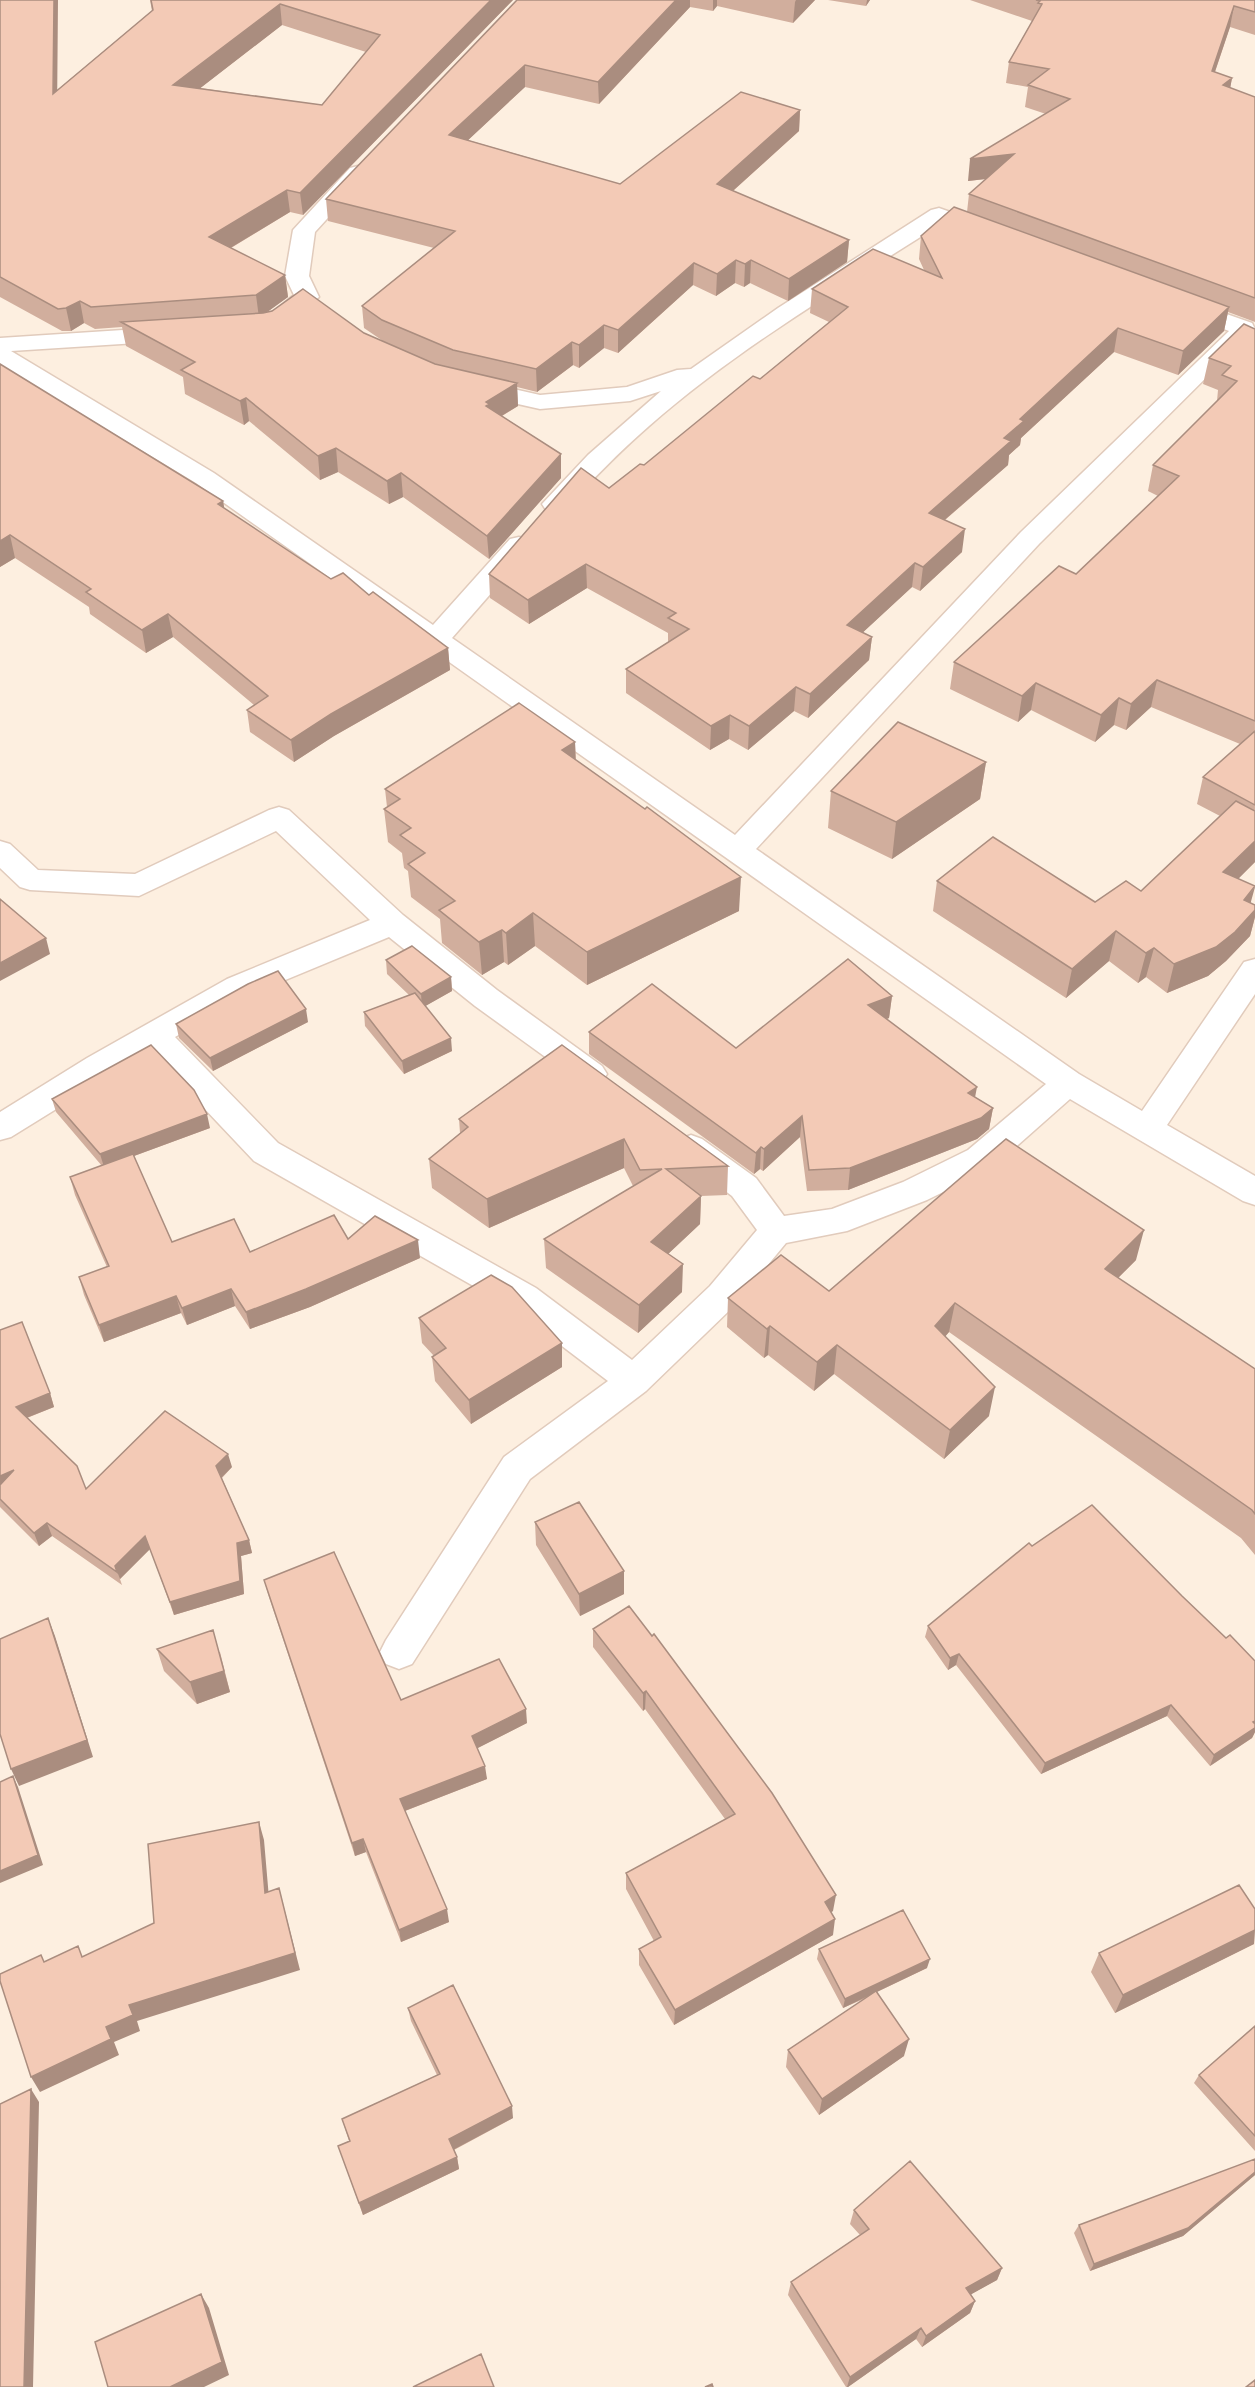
<svg xmlns="http://www.w3.org/2000/svg" width="1255" height="2387" viewBox="0 0 1255 2387" font-family="Karla,sans-serif">
<rect width="100%" height="100%" fill="#fdefe0"/>
<g fill="none" stroke-linecap="round" stroke-linejoin="round">
<g stroke="#e1cbbc" stroke-width="3">
<path id="minor" d="M358,166L366,168L369,173L315,232L309,276L319,297L285,324H269L265,319L294,295L285,276L293,230L350,168Z
M939,208L992,227L995,232L992,237H976L941,224C842,287 738,348 649,426C619,452 591,481 564,510L555,512L546,510L542,504L588,455L661,391L630,401L540,409L464,392L461,387L464,382L473,380L540,395L627,387L677,370L691,369L778,308L931,210Z
M1184,299L1252,323L1255,329L1039,544L756,849L1079,1074L1142,1111L1244,962L1255,959V994L1167,1125L1255,1176V1205L1243,1201L1070,1099L992,1168L927,1200L847,1231L786,1243L734,1306L646,1391L530,1479L412,1664L399,1669L386,1664L380,1652L386,1640L504,1457L608,1381L512,1308L254,1161L150,1051L11,1137L0,1140V1112L87,1058L227,979L370,920L276,831L139,896L30,890L20,887L0,868V841L10,844L38,870L135,874L269,810L279,807L289,810L403,915L497,990L602,1066L607,1074L602,1082L591,1086L580,1082L475,1006L389,937L249,995L175,1037L278,1143L536,1288L632,1360L710,1286L757,1230L732,1196L680,1157L675,1148L680,1139L691,1135L702,1139L756,1178L784,1216L832,1209L903,1182L968,1150L1046,1084L196,483L0,365V338L169,327L177,329L181,334L177,339L169,341L11,351L214,473L433,625L510,539L519,537L528,539L532,545L528,551L452,638L735,835L1021,532L1229,331L1176,311L1172,306L1176,301Z"/>
</g>
<use href="#minor" fill="#fff" fill-rule="evenodd"/>
</g>
<path fill="#d1ae9d" fill-rule="evenodd" d="M0,0L57,90L152,11L150,0H513L303,215L290,212L231,248L285,275L288,297L267,312L364,333L383,341L364,328L362,306L434,248L328,221L326,199L517,0H815L793,23L717,6L713,11L690,7L599,104L525,87L468,140L620,184L800,110L799,131L733,191L849,240L847,262L788,301L750,283L744,287L735,283L716,296L693,285L618,353L604,348L579,368L573,365L537,392L517,387L518,406L502,416L561,454V478L489,559L403,497L389,504L338,472L320,480L249,421L244,425L185,394L183,377L126,346L122,327L95,329L84,323L71,331H62L0,297ZM282,25L366,52L322,105L200,88Z
M828,0H870L866,6Z
M970,0H1255V35L1230,27L1215,72L1232,78L1230,88L1255,97V322L1228,312L1224,331L1178,375L1114,352L1021,438L1020,445L1009,455L1008,465L945,520L962,552L920,591L912,587L863,632L872,637L869,660L808,718L794,711L748,750L729,739L710,750L626,693V669L668,642V633L587,588L529,624L490,598L489,574L609,488L644,465L760,379L829,322L810,313L812,289L924,270L919,259L921,236L967,212L969,194L986,179L968,181L1046,114L1025,107L1028,87L1006,83L1009,62L1032,21Z
M1255,329V862L1238,879L1250,903L1255,905V917L1250,936L1226,961L1208,976L1167,993L1146,977L1138,983L1109,961L1066,998L933,911L937,881L1095,902L1141,891L1220,816L1197,804L1203,777L1240,744L1151,707L1126,730L1114,725L1095,742L1031,710L1018,722L950,689L954,662L1076,574L1158,496L1148,491L1153,465L1217,401L1218,390L1203,384L1209,358Z
M0,364L223,501L224,509L331,579L369,595L448,648L450,670L334,736L294,762L250,732L247,710L254,705L173,637L146,653L90,614L89,607L15,558L0,567Z
M575,742L576,760L739,911L587,985L535,946L508,965L504,962L482,975L442,943L440,919L411,897L408,871L404,868L402,853L388,842L384,809L387,807L385,789Z
M986,762L980,799L892,859L828,828L831,791Z
M386,960L451,977L452,991L425,1006L452,1051L404,1074L365,1026L364,1012L409,995L387,974Z
M892,996L889,1018L887,1019L975,1097L993,1108L989,1129L977,1139L848,1190L807,1191L800,1137L763,1171L760,1169L754,1174L589,1054V1032L736,1048Z
M308,1022L213,1071L179,1038L176,1024Z
M562,1045L728,1166L727,1195L701,1196L700,1224L668,1254L682,1292L638,1333L546,1268L544,1239L633,1186L624,1168L489,1228L432,1188L429,1159L460,1133L459,1119Z
M52,1099L210,1128L134,1156L172,1242L250,1252L348,1239L420,1258L310,1307L250,1329L235,1306L187,1325L181,1313L104,1342L84,1295L79,1277L107,1267L75,1195L70,1177L102,1166L56,1112Z
M1136,1260L1118,1278L1255,1369V1555L1241,1538L949,1332L945,1336L989,1416L944,1459L834,1374L814,1391L768,1355L764,1358L727,1327L728,1298L829,1291Z
M419,1318L562,1367L471,1424L435,1381L432,1357L434,1356L422,1343Z
M0,1330L50,1393L54,1407L27,1418L86,1489L232,1467L222,1478L249,1540L252,1553L241,1556L244,1594L174,1615L150,1549L120,1579L122,1585L52,1536L39,1546L0,1507Z
M535,1522L624,1571V1594L580,1616L536,1545Z
M1032,1546L1182,1596L1226,1638L1255,1661V1732L1252,1738L1210,1766L1167,1716L1041,1774L956,1665L948,1670L925,1637L928,1626Z
M264,1580L401,1700L527,1723L477,1748L487,1779L405,1811L449,1922L401,1942L366,1852L355,1856L268,1594Z
M593,1629L833,1911L831,1912L833,1935L674,2025L639,1965V1949L654,1941L626,1889V1873L725,1819L645,1709L643,1711L593,1647Z
M157,1649L220,1652L230,1692L197,1704L164,1671Z
M1255,1909L1254,1944L1115,2013L1091,1972L1099,1953Z
M819,1949L927,1968L877,1992L904,2056L819,2115L786,2067L788,2050L866,1998L843,2008L817,1959Z
M408,2008L513,2118L454,2150L457,2157L459,2169L363,2215L338,2146L349,2141L342,2119L437,2075L411,2021Z
M1255,2026V2151L1194,2083L1199,2075Z
M1255,2159V2175L1183,2236L1090,2271L1074,2233L1079,2225Z
M854,2210L1002,2268L997,2280L971,2294L975,2301L970,2313L922,2347L916,2339L848,2387H846L788,2295L791,2282L860,2235L850,2224Z"/>
<path fill="#aa8d7f" d="M54,0H58L57,116L53,94Z
M491,0H513L303,215L300,193Z
M676,0H690V7L599,104L598,82Z
M713,0H717V6L713,11Z
M796,0H815L793,23L795,2Z
M867,0H870L866,6Z
M280,4L282,25L176,107L173,85Z
M1234,6L1230,27L1208,92L1212,71Z
M525,65V87L450,157L449,135Z
M1232,78L1228,100L1223,85Z
M800,110L799,131L716,206L717,184Z
M1014,154L1011,176L968,181L970,159Z
M287,190L290,212L212,259L209,237Z
M849,240L847,262L788,301L789,279Z
M736,260L735,283L716,296L717,274Z
M751,260L750,283L744,287L745,264Z
M694,263L693,285L618,353V330Z
M285,275L288,297L259,318L256,295Z
M80,301L84,323L71,331L66,308Z
M1229,307L1224,331L1178,375L1183,351Z
M604,325V348L579,368V345Z
M1118,328L1114,352L1021,438L1020,445L1009,455L1008,465L926,536L929,513L1004,438L1020,419Z
M572,342L573,365L537,392L536,369Z
M517,383L518,406L490,423L487,429L486,402Z
M246,398L249,421L244,425L240,401Z
M336,448L338,472L320,480L318,456Z
M561,454V478L489,559L487,536Z
M401,473L403,497L389,504L387,481Z
M223,501L227,524L218,504Z
M965,529L962,552L920,591L923,567Z
M10,535L15,558L0,567V541Z
M915,563L912,587L845,649L847,625Z
M586,564L587,588L529,624L528,600Z
M168,614L173,637L146,653L142,630Z
M872,637L869,660L808,718L810,694Z
M448,648L450,670L334,736L294,762L291,740L331,714Z
M1157,680L1151,707L1126,730L1131,704Z
M1036,683L1031,710L1018,722L1022,696Z
M796,687L794,711L748,750L749,726Z
M1119,698L1114,725L1095,742L1101,715Z
M730,715L729,739L710,750L711,726Z
M575,742L576,775L562,750Z
M986,762L980,799L892,859L896,822Z
M1255,841V862L1215,902L1223,872Z
M741,877L739,911L587,985V952Z
M1255,887L1247,916L1244,900Z
M1255,910V917L1250,936L1226,961L1208,976L1167,993L1174,964Z
M533,913L535,946L508,965L506,933Z
M502,930L504,962L482,975L479,942Z
M1116,931L1109,961L1066,998L1072,969Z
M46,938L50,954L0,981V963Z
M1154,948L1146,977L1138,983L1146,953Z
M451,977L452,991L422,1008L421,994Z
M892,996L889,1018L865,1027L868,1005Z
M306,1009L308,1022L213,1071L210,1058Z
M451,1038L452,1051L404,1074L402,1061Z
M977,1087L973,1108L968,1093Z
M993,1108L989,1129L977,1139L848,1190L850,1168Z
M207,1114L210,1128L104,1167L100,1154Z
M802,1116L800,1137L763,1171L764,1149Z
M624,1139V1168L489,1228L487,1199Z
M761,1147L760,1169L754,1174L756,1153Z
M701,1196L700,1224L651,1270V1242Z
M1144,1230L1136,1260L1097,1299L1105,1269Z
M418,1240L420,1258L310,1307L250,1329L246,1312Z
M683,1264L682,1292L638,1333L639,1305Z
M231,1289L235,1306L187,1325L182,1308Z
M176,1296L181,1313L104,1342L99,1325Z
M955,1303L949,1332L930,1355L935,1326Z
M770,1326L768,1355L764,1358L767,1329Z
M562,1343V1367L471,1424L469,1400Z
M837,1345L834,1374L814,1391L817,1362Z
M995,1387L989,1416L944,1459L950,1430Z
M50,1393L54,1407L21,1420L16,1407Z
M228,1454L232,1467L220,1479L216,1466Z
M14,1470L0,1492V1476Z
M47,1523L52,1536L39,1546L34,1533Z
M145,1536L150,1549L120,1579L115,1566Z
M249,1540L252,1553L241,1556L244,1594L174,1615L170,1602L237,1543Z
M624,1571V1594L580,1616L579,1594Z
M48,1618L55,1636L93,1757L19,1786L11,1769Z
M213,1630L230,1692L197,1704L190,1682Z
M959,1654L956,1665L948,1670L950,1658Z
M646,1691L645,1709L643,1711V1693Z
M1171,1705L1167,1716L1041,1774L1045,1763Z
M526,1709L527,1723L474,1750L472,1736Z
M1255,1721V1732L1252,1738L1210,1766L1214,1755Z
M485,1766L487,1779L402,1812L400,1799Z
M13,1776L18,1787L43,1865L0,1883V1871Z
M259,1822L264,1840L270,1910L265,1893Z
M363,1839L366,1852L355,1856L352,1843Z
M279,1888L300,1970L137,2021L140,2031L114,2042L119,2055L40,2092L31,2077L106,2027L129,2005Z
M836,1895L833,1911L822,1918L825,1902Z
M447,1909L449,1922L401,1942L399,1930Z
M835,1919L833,1935L674,2025L675,2010Z
M1255,1930L1254,1944L1115,2013L1123,1995Z
M930,1959L927,1968L843,2008L845,1999Z
M909,2039L904,2056L819,2115L822,2099Z
M31,2089L39,2102L33,2387H24Z
M512,2106L513,2118L451,2151L449,2139Z
M457,2157L459,2169L363,2215L359,2203Z
M1255,2172V2175L1183,2236L1090,2271L1094,2264Z
M1002,2268L997,2280L961,2300L966,2288Z
M201,2294L209,2308L229,2375L204,2387H170Z
M975,2301L970,2313L922,2347L926,2336Z
M921,2328L916,2339L848,2387H847L850,2377Z"/>
<path fill="#f3cab6" stroke="#aa8d7f" stroke-width="1.5" fill-rule="evenodd" d="M0,0H54L53,94L153,10L151,0H491L300,193L287,190L209,237L285,275L256,295L91,307L80,301L66,308L58,309L0,277ZM280,4L380,35L322,105L173,85Z
M517,0H676L598,82L525,65L449,135L620,184L741,92L800,110L717,184L849,240L789,279L751,260L745,264L736,260L717,274L694,263L618,330L604,325L579,345L572,342L536,369L453,350L382,320L362,306L455,231L326,199Z
M1036,0H1255V12L1234,6L1212,71L1232,78L1223,85L1255,97V298L969,194L1014,154L970,159L1070,99L1028,85L1049,69L1009,62L1042,4L1038,3L1040,1Z
M954,207L1229,307L1183,351L1118,328L1020,419L1024,421L1004,438L1011,441L929,513L965,529L923,567L915,563L847,625L872,637L810,694L796,687L749,726L730,715L711,726L626,669L689,629L668,618L676,613L586,564L528,600L489,574L581,468L609,488L640,464L644,465L753,376L760,379L848,307L812,289L873,249L942,278L921,236Z
M303,289L364,333L435,364L517,383L486,402L489,404L486,406L561,454L487,536L401,473L387,481L336,448L318,456L246,398L240,401L181,370L195,362L121,322L263,313L272,311Z
M1244,324L1255,329V721L1157,680L1131,704L1119,698L1101,715L1036,683L1022,696L954,662L1059,566L1076,574L1179,476L1153,465L1237,381L1222,375L1231,366L1209,358Z
M0,364L223,501L218,504L331,579L343,573L369,595L373,592L448,648L331,714L291,740L247,710L268,696L168,614L142,630L86,592L91,589L10,535L0,541Z
M519,703L575,742L562,750L645,809L647,807L741,877L587,952L533,913L506,933L502,930L479,942L439,910L455,901L408,864L425,853L400,835L411,828L384,809L400,799L385,789Z
M898,722L986,762L896,822L831,791Z
M1255,731V805L1203,777Z
M1236,801L1255,811V841L1223,872L1255,886L1244,900L1255,905V910L1235,932L1216,947L1174,964L1154,948L1146,953L1116,931L1072,969L937,881L993,837L1095,902L1126,881L1141,891Z
M0,899L46,938L0,963Z
M412,946L451,977L421,994L386,960Z
M848,959L892,996L868,1005L977,1087L968,1093L993,1108L981,1118L850,1168L809,1170L802,1116L764,1149L761,1147L756,1153L589,1032L652,984L736,1048Z
M278,971L306,1009L210,1058L176,1024L248,984Z
M415,993L451,1038L402,1061L364,1012Z
M151,1045L194,1090L207,1114L100,1154L52,1099Z
M562,1045L728,1166L666,1169L701,1196L651,1242L683,1264L639,1305L544,1239L662,1169L640,1170L624,1139L487,1199L429,1159L468,1127L459,1119Z
M1006,1139L1144,1230L1105,1269L1255,1369V1514L1252,1510L955,1303L935,1326L995,1387L950,1430L837,1345L817,1362L770,1326L767,1329L728,1298L781,1255L829,1291Z
M133,1154L172,1242L234,1219L250,1252L334,1215L348,1239L375,1216L418,1240L306,1289L246,1312L231,1289L182,1308L176,1296L99,1325L79,1277L109,1266L70,1177Z
M491,1275L512,1287L562,1343L469,1400L432,1357L446,1348L419,1318Z
M22,1322L50,1393L16,1407L77,1466L86,1489L165,1411L228,1454L216,1466L249,1540L237,1543L240,1581L170,1602L145,1536L115,1566L117,1572L47,1523L34,1533L0,1499V1485L14,1470L0,1476V1330Z
M579,1502L624,1571L579,1594L535,1522Z
M1092,1505L1182,1596L1226,1638L1230,1635L1255,1661V1721L1253,1722L1255,1724V1728L1214,1755L1171,1705L1045,1763L959,1654L950,1658L928,1626L1029,1543L1032,1546Z
M334,1552L401,1700L499,1659L526,1709L472,1736L485,1766L400,1799L447,1909L399,1930L363,1839L352,1843L264,1580Z
M629,1606L652,1636L654,1634L772,1793L836,1895L825,1902L835,1919L675,2010L639,1949L661,1937L626,1873L735,1814L646,1691L643,1693L593,1629Z
M48,1618L87,1740L11,1769L0,1734V1639Z
M213,1630L224,1671L190,1682L157,1649Z
M13,1776L38,1855L0,1871V1782Z
M259,1822L265,1893L279,1888L295,1953L129,2005L133,2015L106,2027L111,2039L31,2077L0,1981V1974L41,1955L44,1962L78,1946L82,1957L154,1923L148,1844Z
M1239,1885L1255,1909V1930L1123,1995L1099,1953Z
M903,1910L930,1959L845,1999L819,1949Z
M453,1985L512,2106L449,2139L457,2157L359,2203L338,2146L350,2141L342,2119L440,2074L408,2008Z
M876,1991L909,2039L822,2099L788,2050Z
M1255,2026V2136L1199,2075Z
M31,2089L24,2387H0V2104Z
M1255,2159V2172L1188,2228L1094,2264L1079,2225Z
M910,2161L1002,2268L966,2288L975,2301L926,2336L921,2328L850,2377L791,2282L869,2229L854,2210Z
M201,2294L222,2362L170,2387H108L95,2342Z
M481,2354L494,2387H413Z
M1255,2380V2387H1246Z
M712,2384L713,2387H705Z"/>
</svg>
